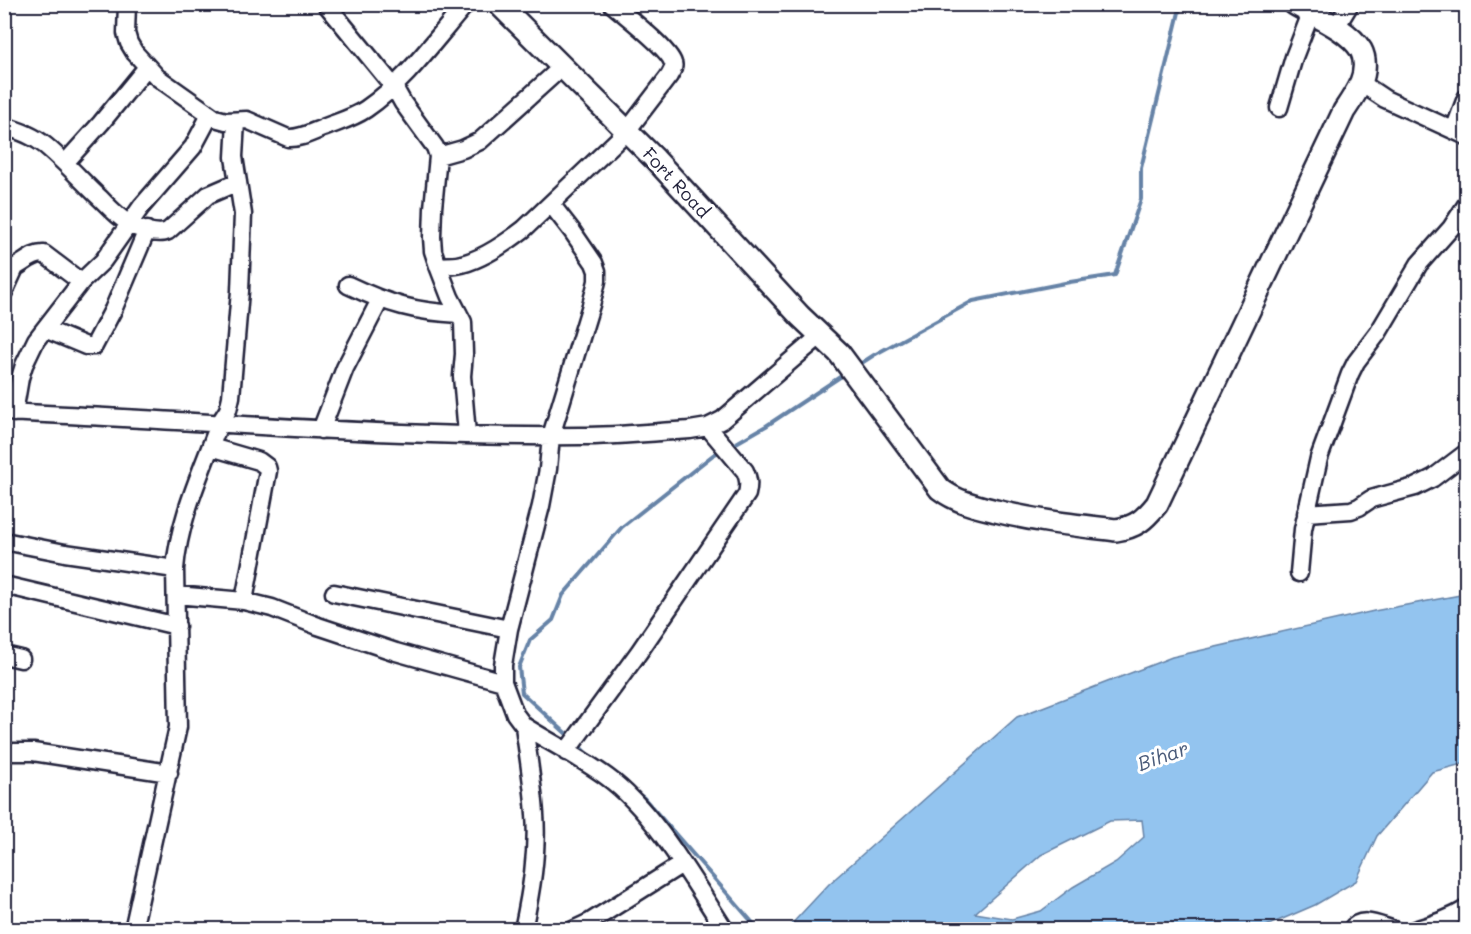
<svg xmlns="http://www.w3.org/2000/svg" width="1471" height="934" viewBox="0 0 1471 934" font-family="Mali,sans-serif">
<rect width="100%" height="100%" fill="#fff"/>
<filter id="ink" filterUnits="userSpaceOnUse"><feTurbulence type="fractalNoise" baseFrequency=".0167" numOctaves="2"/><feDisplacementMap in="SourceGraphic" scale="12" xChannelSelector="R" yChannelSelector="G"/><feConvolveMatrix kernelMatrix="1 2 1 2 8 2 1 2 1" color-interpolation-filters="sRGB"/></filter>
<g filter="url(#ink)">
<path fill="#93c4ef" stroke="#6683a7" stroke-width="1.5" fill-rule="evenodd" d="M1466,594V763L1432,772L1377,836L1356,881L1315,905L1257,930L787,929L829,884L1017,717L1172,657L1374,611ZM1142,820L1144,837L1116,862L1073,887L1041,911L1012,919L975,913L1041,855L1110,821Z"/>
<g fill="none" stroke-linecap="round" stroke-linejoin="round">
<path stroke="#6683a7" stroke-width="4" d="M857,366L874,355L973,301L1070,282L1115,275L1141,199V168L1181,4
M731,446L766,426L846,373
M571,738L522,693L519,667L530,640L553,620L563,595L622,527L713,455L721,451
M576,743L590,757
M636,793L644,798L759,930"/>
<g stroke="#22223b" stroke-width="21">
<path id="minor" d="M127,4L126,33L129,43L135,53L157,77L215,118L226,121L247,120L288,138C300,139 312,132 323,128C338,122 353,118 366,109C405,82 434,41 466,4
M326,4L394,87L403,103L435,147L438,156L433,208L432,237L433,251L438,266L450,297L463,322L464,354L462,376L467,434
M1336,27L1350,4
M1361,83L1385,99L1466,136
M1279,108L1294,57L1311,13
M4,126C20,131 34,136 46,146C65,162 82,181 100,198C109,207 117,216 128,223C137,229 158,236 168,231L208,195L238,182
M1454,130L1466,98
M438,156L463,149L480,141L562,67
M65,163L101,123L147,67
M551,204L572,231L594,263L597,271V281L591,305L551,436L548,469L541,506L509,629L503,665V682L515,714L524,726C551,743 581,758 607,777C654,811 693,881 725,930
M438,266C444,265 451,266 457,265C480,261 506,243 524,229L627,131L669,76C671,72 675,67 673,63C669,49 625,15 612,4
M4,270C20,270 29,253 44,254L81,282
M348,285C388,304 415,312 459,314
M4,292L15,268
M45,329L86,346H94L113,310L147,230
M4,412C197,420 389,438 581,436C618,436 654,432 690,430L708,427L722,420L821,335
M14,413L20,378L24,365L36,340L81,282L103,261L141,207L193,147L210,115
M321,430L345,368L380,300
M211,447L259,461L267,467L268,471L244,601
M1306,513L1351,510L1359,507L1371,499L1378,497L1415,487L1433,478L1466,453
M4,541L65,553L175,569
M1299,573L1303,529L1319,458L1350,374L1356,362L1378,333L1419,264L1451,228L1466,205
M4,585L177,626
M334,593L509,629
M176,595L244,601L272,608L318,626L396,652L503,682
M4,655L21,659
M4,752H33L169,773
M566,752L639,652L747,494C749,485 749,480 745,471L708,427
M133,930L178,727L175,569C179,518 202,471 219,424L228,410L231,397L240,291L243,214L234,157L236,121
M523,930C531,892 538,853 535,814C533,785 528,755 524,726
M573,930L590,922L682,864
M1351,930C1361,915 1380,926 1394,930
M1414,930C1432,925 1450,919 1466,909"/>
</g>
<g stroke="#22223b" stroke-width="26">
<path id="major" d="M499,4L655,159L800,316L839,353L940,489C957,502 976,506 996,511C1035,521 1075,525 1116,530C1136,527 1144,520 1157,504L1344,111C1350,102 1357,92 1361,82C1365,73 1366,59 1361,50C1348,29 1315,16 1295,4"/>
</g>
<use href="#minor" stroke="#fff" stroke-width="16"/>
<use href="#major" stroke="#fff" stroke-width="21"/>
</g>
</g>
<g text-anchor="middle" stroke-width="6" stroke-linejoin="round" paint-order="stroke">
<g font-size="18" fill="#22223b" stroke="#fff">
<text transform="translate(676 183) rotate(47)" y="6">Fort Road</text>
</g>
<g font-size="20" font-style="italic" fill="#4a5b7a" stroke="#fff">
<text transform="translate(1163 756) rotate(-19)" y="7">Bihar</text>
</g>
</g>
<rect width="1471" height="934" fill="none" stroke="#fff" stroke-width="24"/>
<rect x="12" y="12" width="1447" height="910" fill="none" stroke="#22223b" stroke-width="2" filter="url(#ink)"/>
</svg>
